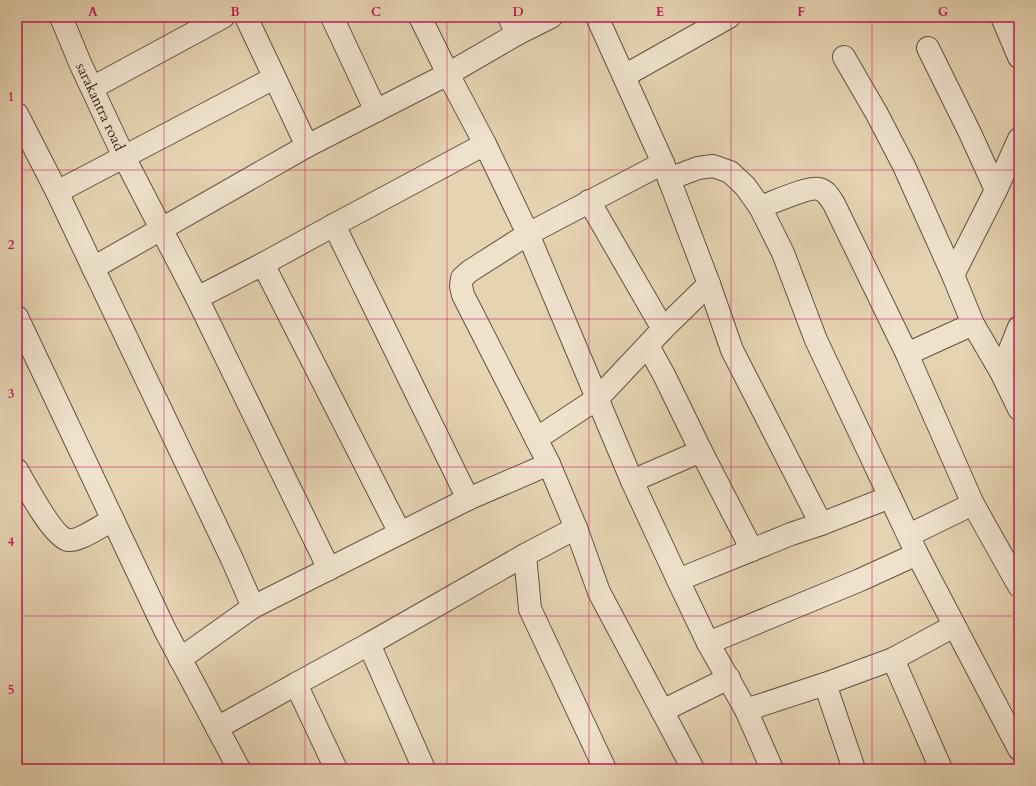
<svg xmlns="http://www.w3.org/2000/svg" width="1036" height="786" viewBox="0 0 1036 786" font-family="Cardo,serif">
<rect width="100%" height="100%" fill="#e6d3b2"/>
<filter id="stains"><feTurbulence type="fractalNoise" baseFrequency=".005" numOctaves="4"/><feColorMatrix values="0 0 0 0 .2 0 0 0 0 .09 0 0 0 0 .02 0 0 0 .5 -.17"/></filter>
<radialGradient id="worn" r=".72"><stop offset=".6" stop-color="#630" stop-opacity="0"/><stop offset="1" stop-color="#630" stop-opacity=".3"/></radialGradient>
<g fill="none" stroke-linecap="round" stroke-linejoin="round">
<g stroke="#615240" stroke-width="24">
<g id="minor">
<path id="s1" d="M61,17L80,63L124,157L197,298L329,569"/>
<path d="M246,17L307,146L448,74L485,144L528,234L632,481L678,580L708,643L746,710L772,769"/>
<path d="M332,17L376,111"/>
<path d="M420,17L448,74L517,34L551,17"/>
<path d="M509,17L517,34"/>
<path d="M597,17L663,163L709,284L732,350L821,524"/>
<path d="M1002,17L1019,57"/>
<path d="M928,48L970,133L996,190"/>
<path d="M844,57L877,114L904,166L953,275L973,324L1001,372L1019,409"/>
<path d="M624,76L729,17"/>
<path d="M92,88L223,17"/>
<path d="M17,114L57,192L232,559L253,607L180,659"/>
<path d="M663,163L528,234L470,271L462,278L461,286L463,295L549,464L576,528L599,592L693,769"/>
<path d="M669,179L698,168L713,166L730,172L745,186L760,207L783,253L816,340L917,554L1019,749"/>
<path d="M57,192L274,78"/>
<path d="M589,201L663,329"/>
<path d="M760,207C772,203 809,186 819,189C827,191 830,198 834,204L907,354L973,504L1019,586"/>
<path d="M334,225L485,144"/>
<path d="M263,264L334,225L468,499"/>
<path d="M93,268L307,146"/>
<path d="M953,275L996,190L1019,139"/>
<path d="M197,298L263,264L400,533"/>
<path d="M17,317L165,630L239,769"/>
<path d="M648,346L664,375L701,451L752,550"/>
<path d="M907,354L973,324"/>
<path d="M1001,372L1019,327"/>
<path d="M536,439L598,398L663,329L709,284"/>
<path d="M17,470C25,484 53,537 68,540C79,542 102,525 113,520"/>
<path d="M632,481L701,451"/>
<path d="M909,535L973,504"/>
<path d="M525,555L530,609L605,769"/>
<path d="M678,580L791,534L821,524L890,497"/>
<path d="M253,607L468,499L549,464"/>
<path d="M708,643L860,580L917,554"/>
<path d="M369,644L525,555L576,528"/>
<path d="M893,659L941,769"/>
<path d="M296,684L369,644L424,769"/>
<path d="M825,684L854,769"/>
<path d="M746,710L825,684L893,659L954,626"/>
<path d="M662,711L729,678"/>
<path d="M217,728L296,684L336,769"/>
</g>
</g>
<use href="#minor" stroke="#efe2cd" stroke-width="22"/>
</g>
<path fill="none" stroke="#c2185b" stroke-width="1" stroke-opacity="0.55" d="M164,17V769M305,17V769M447,17V769M589,17V769M731,17V769M872,17V769M17,170H1019M17,319H1019M17,467H1019M17,616H1019"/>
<g text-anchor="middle" stroke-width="4" stroke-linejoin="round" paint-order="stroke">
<g font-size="15" fill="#35271a" stroke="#efe2cd">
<text dy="5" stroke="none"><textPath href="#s1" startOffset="98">sarakantra road</textPath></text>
</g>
</g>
<rect width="1036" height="786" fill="none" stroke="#e6d3b2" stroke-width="44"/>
<rect x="22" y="22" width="992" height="742" fill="none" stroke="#c2185b" stroke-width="1.5"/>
<g font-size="13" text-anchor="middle" font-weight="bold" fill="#c2185b">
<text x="93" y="16">A</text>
<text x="235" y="16">B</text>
<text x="376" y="16">C</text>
<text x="518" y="16">D</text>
<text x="660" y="16">E</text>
<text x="801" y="16">F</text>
<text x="943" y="16">G</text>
<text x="11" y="101">1</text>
<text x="11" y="249">2</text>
<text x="11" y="398">3</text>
<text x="11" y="546">4</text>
<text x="11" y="694">5</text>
</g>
<rect width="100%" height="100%" filter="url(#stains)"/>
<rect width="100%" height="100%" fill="url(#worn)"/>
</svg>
